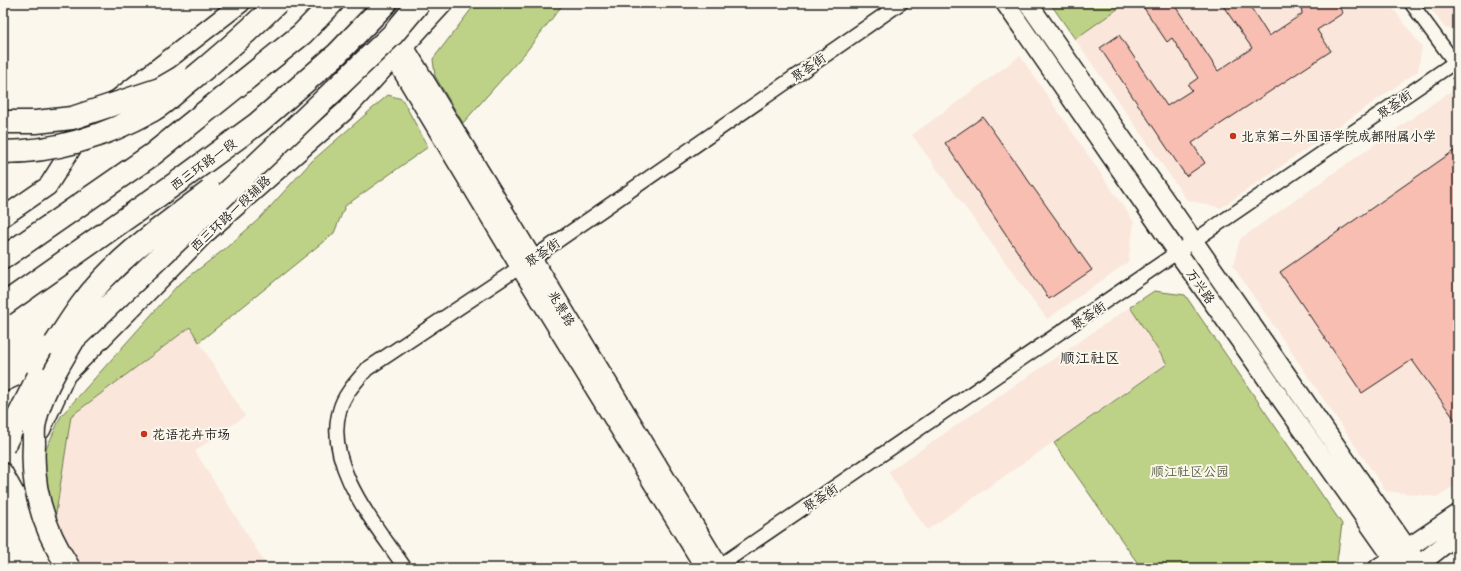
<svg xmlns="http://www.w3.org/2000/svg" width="1461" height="571" viewBox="0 0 1461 571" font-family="Sriracha,'LXGW WenKai TC',sans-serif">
<rect width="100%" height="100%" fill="#fbf7ec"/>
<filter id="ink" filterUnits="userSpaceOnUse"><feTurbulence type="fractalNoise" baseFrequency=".025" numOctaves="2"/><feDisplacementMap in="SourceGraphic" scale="8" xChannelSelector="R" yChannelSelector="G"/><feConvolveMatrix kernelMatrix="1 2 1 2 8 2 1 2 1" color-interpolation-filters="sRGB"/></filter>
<g filter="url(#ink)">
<path fill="#fae6db" d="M1126,3H1389L1422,47L1418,71L1221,208L1187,200L1075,39Z
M1427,3H1458V31L1445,28Z
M1020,56L1134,222L1128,262L1047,319L912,135Z
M1458,86V483L1437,497L1386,491L1233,266L1240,239Z
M1130,307L1167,363L927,530L888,472Z
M190,327L245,416L195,451L268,568H71L42,525L56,513L71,416Z"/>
<path fill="#bed287" stroke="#6d7752" d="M476,3H564L525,53L463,123L435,76L433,59Z
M1050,3H1126L1075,39Z
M388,95L402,99L428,147L345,206L334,233L199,342L190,327L71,416L56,513L42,525L43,456L61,416L177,286L226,248L259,219L312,161Z
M1154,291L1185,295L1342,524L1336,568H1141L1054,443L1167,364L1130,307Z"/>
<path fill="#f8beb2" stroke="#1c1c1c" d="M1152,3H1173L1218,71L1252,48L1221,3H1248L1269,36L1302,14L1301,3H1336L1343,13L1317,30L1331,51L1192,143L1205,163L1186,176L1100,48L1119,35L1167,106L1192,90L1188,85L1198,78L1172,38L1167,42L1144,8Z
M983,117L1092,270L1049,299L945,143Z
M1458,148V424L1412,360L1362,393L1280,272Z"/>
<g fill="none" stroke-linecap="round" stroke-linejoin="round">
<g stroke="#1c1c1c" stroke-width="16">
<path id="street" d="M1411,3L1458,67
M405,568C376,525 323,464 340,409C344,394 357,381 367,369L520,267L901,3
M716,568L1458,60"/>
</g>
<g stroke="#1c1c1c" stroke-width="21">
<path id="secondary" d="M1005,3L1178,253L1400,568
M1028,3L1421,568
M405,48L720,568
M395,59L520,267L705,568
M3,217L48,186L89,121L241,3
M3,404L66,375L205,234L345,111L444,3
M41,430L66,375
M3,472L28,517
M28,496V502L37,534
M1378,568L1458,514
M1415,568L1458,534"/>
</g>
<g stroke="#1c1c1c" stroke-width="23">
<path id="primary" d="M3,525L33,568
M3,550L15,568"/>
</g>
<g stroke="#1c1c1c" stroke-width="25">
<path id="highway" d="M179,181L258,123L337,54L386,3
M3,258L153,154L302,34L332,3
M3,497L48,568"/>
</g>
<use href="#street" stroke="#fbf7ec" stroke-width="13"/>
<use href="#secondary" stroke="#fbf7ec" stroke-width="18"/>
<use href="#primary" stroke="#fbf7ec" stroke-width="20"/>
<use href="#highway" stroke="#fbf7ec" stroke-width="22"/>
<g stroke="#1c1c1c" stroke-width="25" stroke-linecap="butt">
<path id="highway-bridge" d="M3,122H36L72,118L160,89L179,78
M3,152C57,152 106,136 153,110C165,103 176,92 186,84C218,58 248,32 277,3
M3,305L179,181
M55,344C64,331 72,317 82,304C116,258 165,225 210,191
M3,447L38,377
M69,568C44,530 31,489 34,444C34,437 33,429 35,422C41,392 59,365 74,339L393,34L419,3"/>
</g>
<use href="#highway-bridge" stroke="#fbf7ec" stroke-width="22"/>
</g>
</g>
<g fill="#c8321e" stroke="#fbf7ec" stroke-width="1.5">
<circle cx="1233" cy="136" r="4"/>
<circle cx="144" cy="434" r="4"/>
</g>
<g text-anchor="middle" stroke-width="4" stroke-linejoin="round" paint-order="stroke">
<g font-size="13" fill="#1c1c1c" stroke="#fbf7ec">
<text transform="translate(808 67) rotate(-35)" y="5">聚荟街</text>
<text transform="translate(1394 104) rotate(-35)" y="5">聚荟街</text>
<text transform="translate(203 164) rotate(-36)" y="5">西三环路一段</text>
<text transform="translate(230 213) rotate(-43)" y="5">西三环路一段辅路</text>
<text transform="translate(542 252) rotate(-35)" y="5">聚荟街</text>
<text transform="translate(1201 286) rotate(55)" y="5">万兴路</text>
<text transform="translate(562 308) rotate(59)" y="5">兆景路</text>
<text transform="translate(1088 315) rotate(-34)" y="5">聚荟街</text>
<text transform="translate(820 497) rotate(-34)" y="5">聚荟街</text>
</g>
<g font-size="13" fill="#1c1c1c" stroke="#fbf7ec" text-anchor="start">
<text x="1241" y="141">北京第二外国语学院成都附属小学</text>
<text x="152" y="439">花语花卉市场</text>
</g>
<g font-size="13" fill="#555c41" stroke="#fbf7ec">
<text x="1190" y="476">顺江社区公园</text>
</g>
<g font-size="15" fill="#1c1c1c" stroke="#fbf7ec">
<text x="1090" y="363">顺江社区</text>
</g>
</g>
<rect width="1461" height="571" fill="none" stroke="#fbf7ec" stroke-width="16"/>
<rect x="8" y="8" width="1445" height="555" fill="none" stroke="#1c1c1c" stroke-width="1.5" filter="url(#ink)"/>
</svg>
